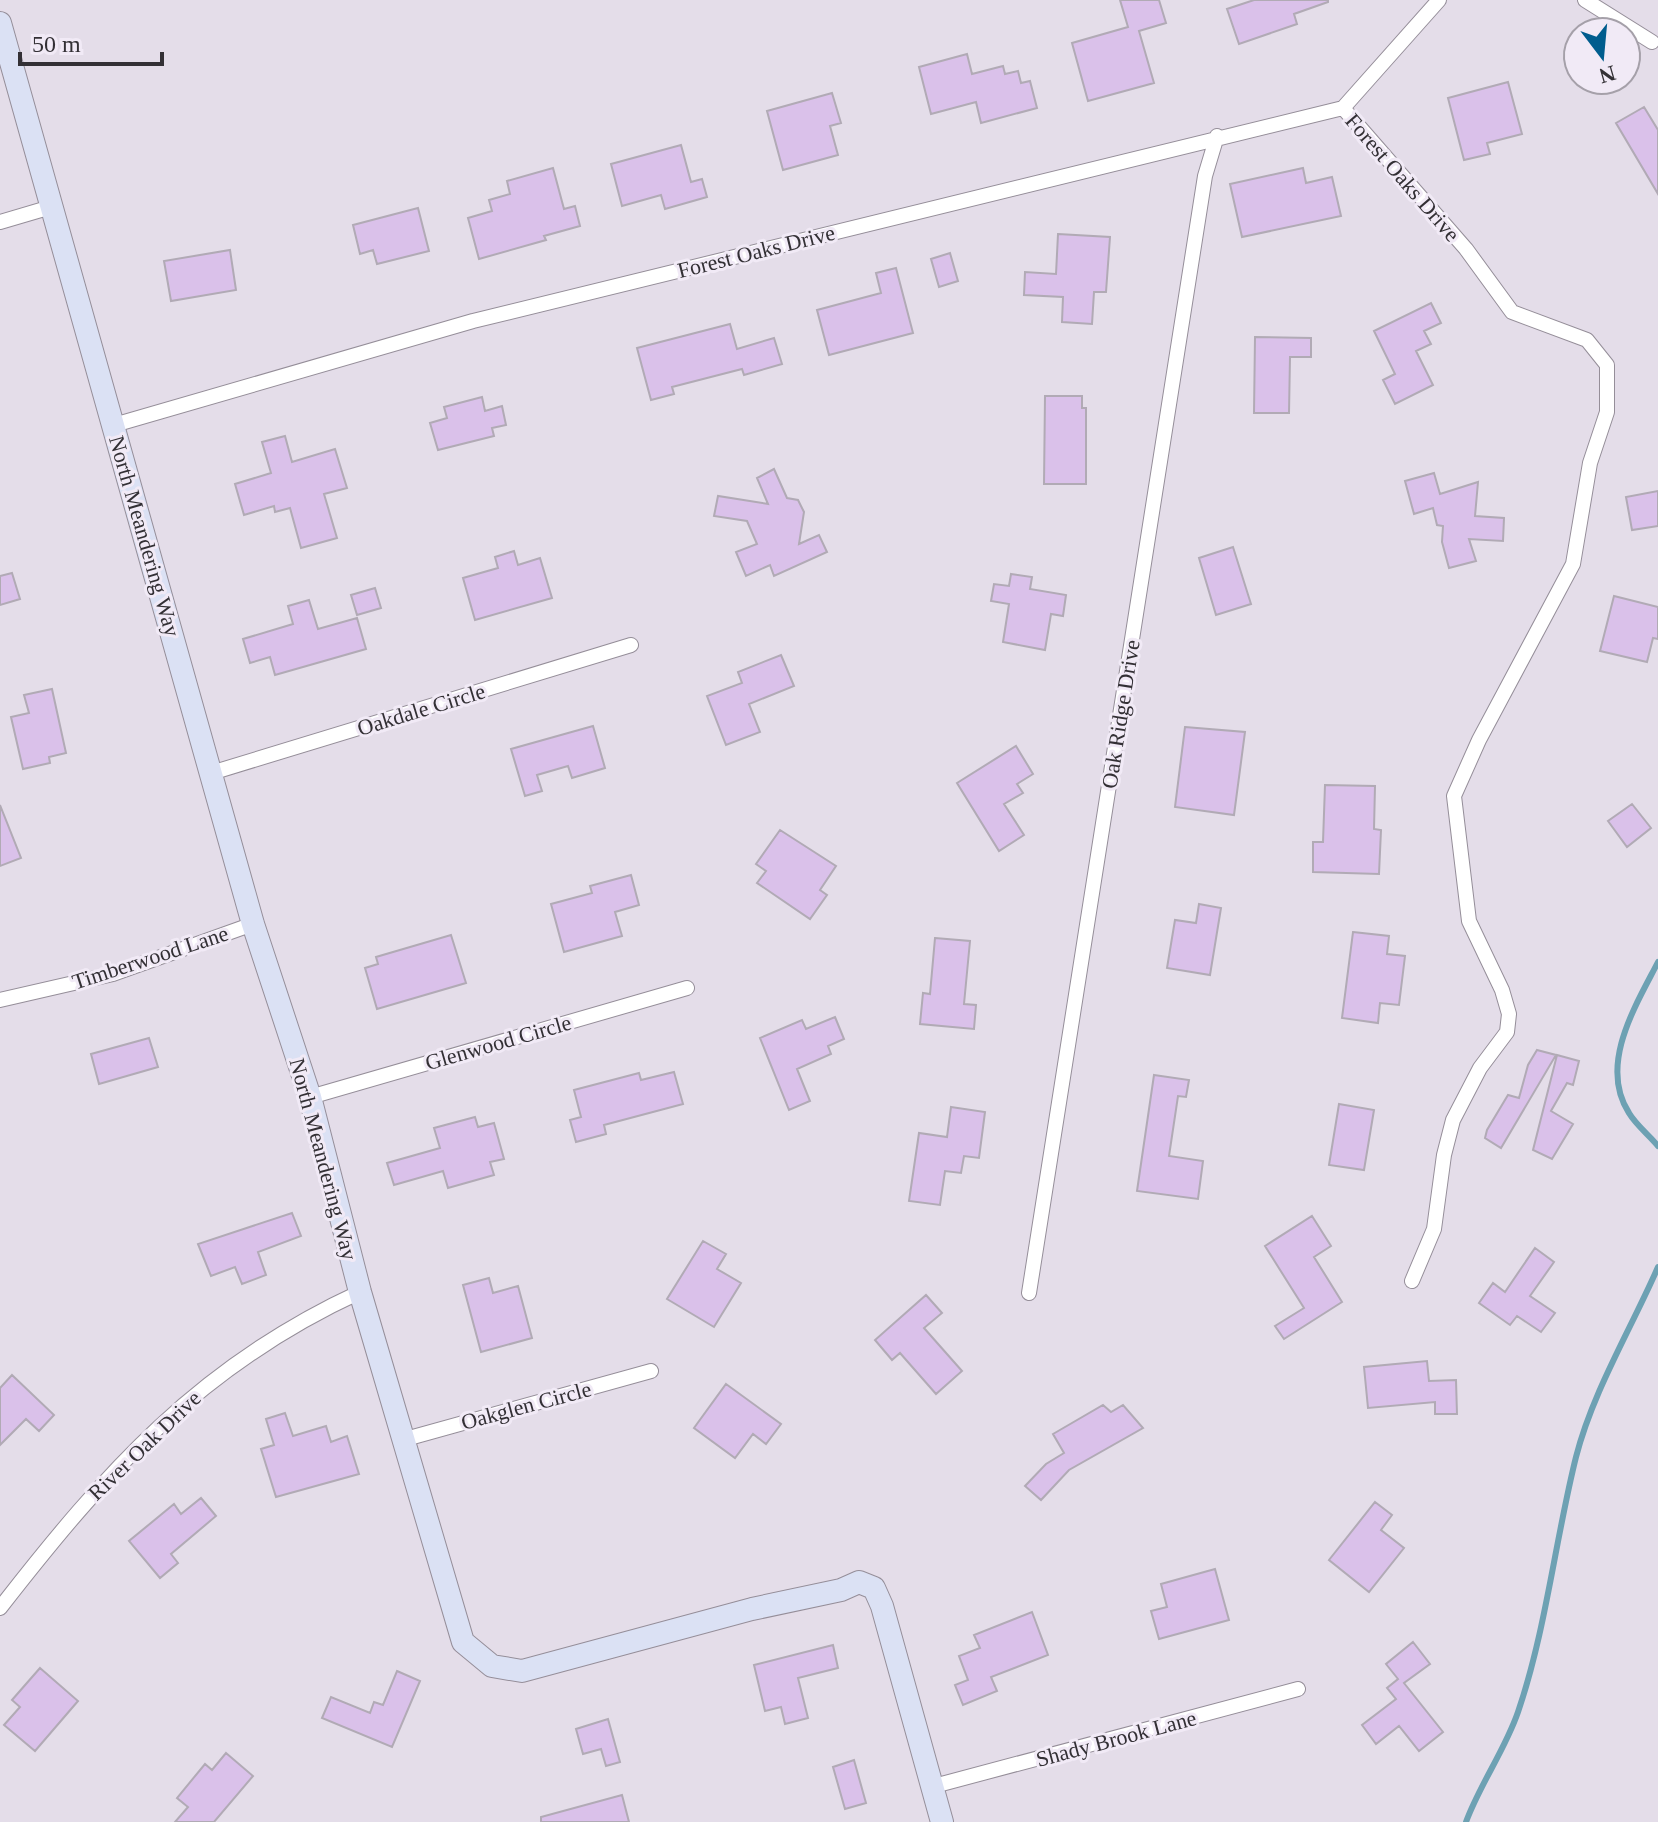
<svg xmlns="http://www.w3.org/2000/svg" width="1658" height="1822" viewBox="0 0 1658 1822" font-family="Georgia,serif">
<rect width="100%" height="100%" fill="#e4dde9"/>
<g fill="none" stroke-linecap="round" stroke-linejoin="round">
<path stroke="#6da1b3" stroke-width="6" d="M1658,962C1636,1005 1598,1065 1629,1113C1636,1125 1649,1135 1658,1146
M1466,1822C1480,1784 1505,1750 1518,1712C1546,1630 1555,1541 1576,1457C1593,1391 1631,1329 1658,1267"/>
</g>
<path fill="#dac1ea" stroke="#b1aab5" stroke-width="2" d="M1120,0H1159L1166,23L1139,31L1154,83L1088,101L1072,43L1128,27Z
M1254,0H1328V2L1294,14L1297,24L1239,44L1227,9Z
M967,54L972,74L1003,66L1005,74L1018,71L1021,83L1030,81L1037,108L981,123L976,102L931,114L919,67Z
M1508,82L1522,134L1487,143L1490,154L1464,160L1448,98Z
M832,93L841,123L830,126L838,155L783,170L767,111Z
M1644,107L1658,130V194L1616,123Z
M681,145L691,182L702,179L707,197L665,209L661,195L622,206L611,164Z
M553,168L564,209L575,206L580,226L544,236L546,240L479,259L468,218L492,211L489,200L510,194L507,181Z
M1303,168L1306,183L1332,177L1341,216L1242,237L1230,184Z
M418,208L429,251L377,264L373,250L360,254L353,225Z
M1058,234L1110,237L1106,292H1094L1092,324L1062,322L1063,297L1024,295L1025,272L1056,274Z
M230,250L236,290L171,301L164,261Z
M950,253L958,281L939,287L931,259Z
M896,268L913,333L829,355L817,310L881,293L876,273Z
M1431,303L1441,323L1424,331L1431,344L1416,351L1433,385L1395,404L1383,380L1395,374L1374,331Z
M730,324L737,349L774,338L782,364L744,375L742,369L672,387L674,394L651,400L637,348Z
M1255,337L1311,338V357H1290L1289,413H1254Z
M1045,396H1082V408H1086V484H1044Z
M482,397L485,411L502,406L506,425L492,428L494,436L438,450L430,423L447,418L444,407Z
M285,436L292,462L335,449L347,488L324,494L337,538L301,548L290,508L275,512L274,506L244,515L235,484L271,473L262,442Z
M774,469L787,498L798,500L804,512L799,544L819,535L827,552L774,576L770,565L746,576L736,552L757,544L747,521L714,516L718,496L768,504L757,478Z
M1434,473L1440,494L1478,482L1475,516L1504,518L1503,541L1469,539L1476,561L1449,568L1442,542L1443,526L1437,525L1433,508L1414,514L1405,481Z
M1658,491V526L1632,530L1626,497Z
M1233,547L1251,604L1216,615L1199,558Z
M514,551L518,565L540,558L552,598L475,620L463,578L498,568L495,557Z
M12,573L20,599L0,605V576Z
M1011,574L1032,577L1030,589L1066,595L1063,616L1051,614L1045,650L1003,642L1009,604L991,601L994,584L1009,586Z
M375,588L381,608L357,615L351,595Z
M1614,596L1658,607V639L1653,638L1647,662L1600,651Z
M309,600L318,629L357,618L366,649L275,675L270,657L250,663L243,639L293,624L288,606Z
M781,655L794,686L749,704L760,732L726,745L707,696L742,683L738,672Z
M52,689L66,753L49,757L50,763L23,769L11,717L29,713L24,695Z
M593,726L605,768L572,778L568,766L537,775L542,791L525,796L511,749Z
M1185,727L1245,732L1234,815L1175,807Z
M1016,746L1033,774L1017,784L1023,793L1004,804L1024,835L999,851L957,783Z
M1325,785L1375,786L1374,829L1381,830L1379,874L1313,872V842H1323Z
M1632,804L1651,828L1627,847L1608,821Z
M0,805L21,858L0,866Z
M780,830L836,866L820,890L827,895L810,919L757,883L766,871L756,864Z
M631,875L639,905L615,912L622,936L564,952L551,904L592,893L590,886Z
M1199,904L1221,908L1210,975L1167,968L1175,920L1196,923Z
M1353,932L1389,936L1387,954L1405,956L1399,1005L1380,1003L1378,1023L1342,1018Z
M451,935L466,983L377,1009L365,968L378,964L376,957Z
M935,938L970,941L964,1004L976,1005L974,1029L920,1024L923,993L930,994Z
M835,1017L844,1039L828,1046L831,1054L797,1069L810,1101L789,1110L760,1038L802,1020L806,1029Z
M149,1038L158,1067L99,1084L91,1054Z
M1537,1050L1556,1055L1501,1148L1485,1138L1487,1130L1508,1095L1519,1098L1528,1065Z
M1557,1055L1579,1061L1573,1085L1567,1083L1551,1111L1573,1124L1552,1159L1533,1150Z
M674,1072L683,1104L604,1125L606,1134L576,1142L570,1120L581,1117L574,1090L639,1073L641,1080Z
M1154,1075L1189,1080L1186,1097L1178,1096L1169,1156L1203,1161L1198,1199L1137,1191Z
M1339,1104L1374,1110L1364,1170L1329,1165Z
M951,1107L985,1112L979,1158L964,1156L961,1173L945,1171L940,1205L909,1201L919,1133L947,1137Z
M475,1117L478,1127L494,1123L504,1159L490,1162L494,1175L448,1188L443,1171L394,1185L387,1163L440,1148L434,1128Z
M292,1213L301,1236L258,1252L266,1275L242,1284L235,1267L211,1276L198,1244Z
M1312,1216L1331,1246L1314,1257L1342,1302L1284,1339L1275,1326L1304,1308L1265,1246Z
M703,1241L726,1254L717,1269L741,1283L714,1327L667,1299Z
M1535,1248L1554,1262L1530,1296L1555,1313L1541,1332L1517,1316L1510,1325L1479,1303L1493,1283L1505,1292Z
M489,1278L493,1293L518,1286L532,1338L481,1352L463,1285Z
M926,1295L942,1313L924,1328L962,1371L936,1394L900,1353L892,1360L875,1340Z
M1427,1361L1429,1381L1456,1380L1457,1414H1435V1402L1368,1408L1364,1367Z
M12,1375L54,1415L39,1431L26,1419L0,1445V1388Z
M726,1384L781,1424L766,1444L753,1434L735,1458L694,1428Z
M1103,1405L1111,1412L1123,1405L1143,1428L1069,1470L1041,1500L1025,1486L1046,1464L1064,1453L1053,1434Z
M285,1413L293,1436L326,1426L331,1442L347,1436L359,1474L276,1497L261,1449L274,1445L266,1419Z
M201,1498L216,1516L171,1554L178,1563L160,1578L129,1541L174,1504L181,1514Z
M1375,1502L1392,1515L1381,1530L1404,1548L1369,1592L1329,1560Z
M1215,1569L1229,1620L1159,1639L1151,1611L1167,1607L1161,1584Z
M1032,1612L1048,1655L991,1677L997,1691L963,1705L955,1685L968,1680L959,1656L980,1648L974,1635Z
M1413,1642L1430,1664L1404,1683L1443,1732L1419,1751L1399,1726L1376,1744L1362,1725L1396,1699L1387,1688L1398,1679L1386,1664Z
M833,1645L838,1668L798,1678L808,1718L785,1724L781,1707L765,1711L754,1665Z
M40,1668L78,1701L35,1751L4,1725L20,1707L12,1700Z
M397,1671L420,1681L392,1747L322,1718L331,1697L370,1713L374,1702L383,1705Z
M608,1719L620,1762L606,1766L601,1749L583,1754L576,1729Z
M226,1753L253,1776L214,1822H175L188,1807L177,1798L205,1764L212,1770Z
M854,1760L866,1803L845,1809L833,1767Z
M622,1795L629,1822H541V1817Z"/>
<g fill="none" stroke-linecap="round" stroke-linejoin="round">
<g stroke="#958e99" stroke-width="16">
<path id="street" d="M1585,0L1652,42
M1343,108L1439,0
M0,222L51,207
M114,425L473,321L1343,108L1466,249L1512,312L1587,340L1607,365V412L1590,463L1573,564L1479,740L1454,796L1469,921L1502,990L1509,1014L1507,1032L1480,1068L1453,1120L1444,1155L1434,1229L1412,1281
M211,773L631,645
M0,1000L113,974L253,924
M310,1097L687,988
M1029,1293L1205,176L1217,136
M402,1440L651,1371
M0,1608C106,1472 199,1366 360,1292
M934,1786L1298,1689"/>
</g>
<g stroke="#958e99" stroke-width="24">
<path id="secondary" d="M0,23L253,924L310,1097L360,1292L463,1642L492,1666L522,1671L752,1609L841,1590L859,1582L874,1588L882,1606L942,1822"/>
</g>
<use href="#street" stroke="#fff" stroke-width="14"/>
<use href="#secondary" stroke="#dbe1f4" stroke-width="22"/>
</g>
<g text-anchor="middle" stroke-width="6" stroke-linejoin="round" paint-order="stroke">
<g font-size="22" fill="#333035" stroke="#f1eaf6">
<text transform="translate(1403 177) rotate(49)" y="8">Forest Oaks Drive</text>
<text transform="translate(756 251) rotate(-14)" y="8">Forest Oaks Drive</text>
<text transform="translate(145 536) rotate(74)" y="8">North Meandering Way</text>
<text transform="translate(421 709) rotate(-17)" y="8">Oakdale Circle</text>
<text transform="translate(1120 714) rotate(-81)" y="8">Oak Ridge Drive</text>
<text transform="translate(150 957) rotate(-18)" y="8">Timberwood Lane</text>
<text transform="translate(498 1042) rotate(-16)" y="8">Glenwood Circle</text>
<text transform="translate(324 1159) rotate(75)" y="8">North Meandering Way</text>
<text transform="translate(526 1405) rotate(-15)" y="8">Oakglen Circle</text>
<text transform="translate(144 1445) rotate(-44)" y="8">River Oak Drive</text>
<text transform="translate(1116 1738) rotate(-15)" y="8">Shady Brook Lane</text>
</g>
</g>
<g transform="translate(1602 56) rotate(164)"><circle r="38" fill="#f1eaf6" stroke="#a5a0a9" stroke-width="2"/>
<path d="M0-6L14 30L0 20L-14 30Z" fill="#005d8e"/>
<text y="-12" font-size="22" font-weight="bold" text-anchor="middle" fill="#333035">N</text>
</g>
<path d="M20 52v12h142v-12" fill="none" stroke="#333035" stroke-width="4"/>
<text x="32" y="52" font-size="24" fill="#333035" stroke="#f1eaf6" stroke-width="6" paint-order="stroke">50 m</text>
</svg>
